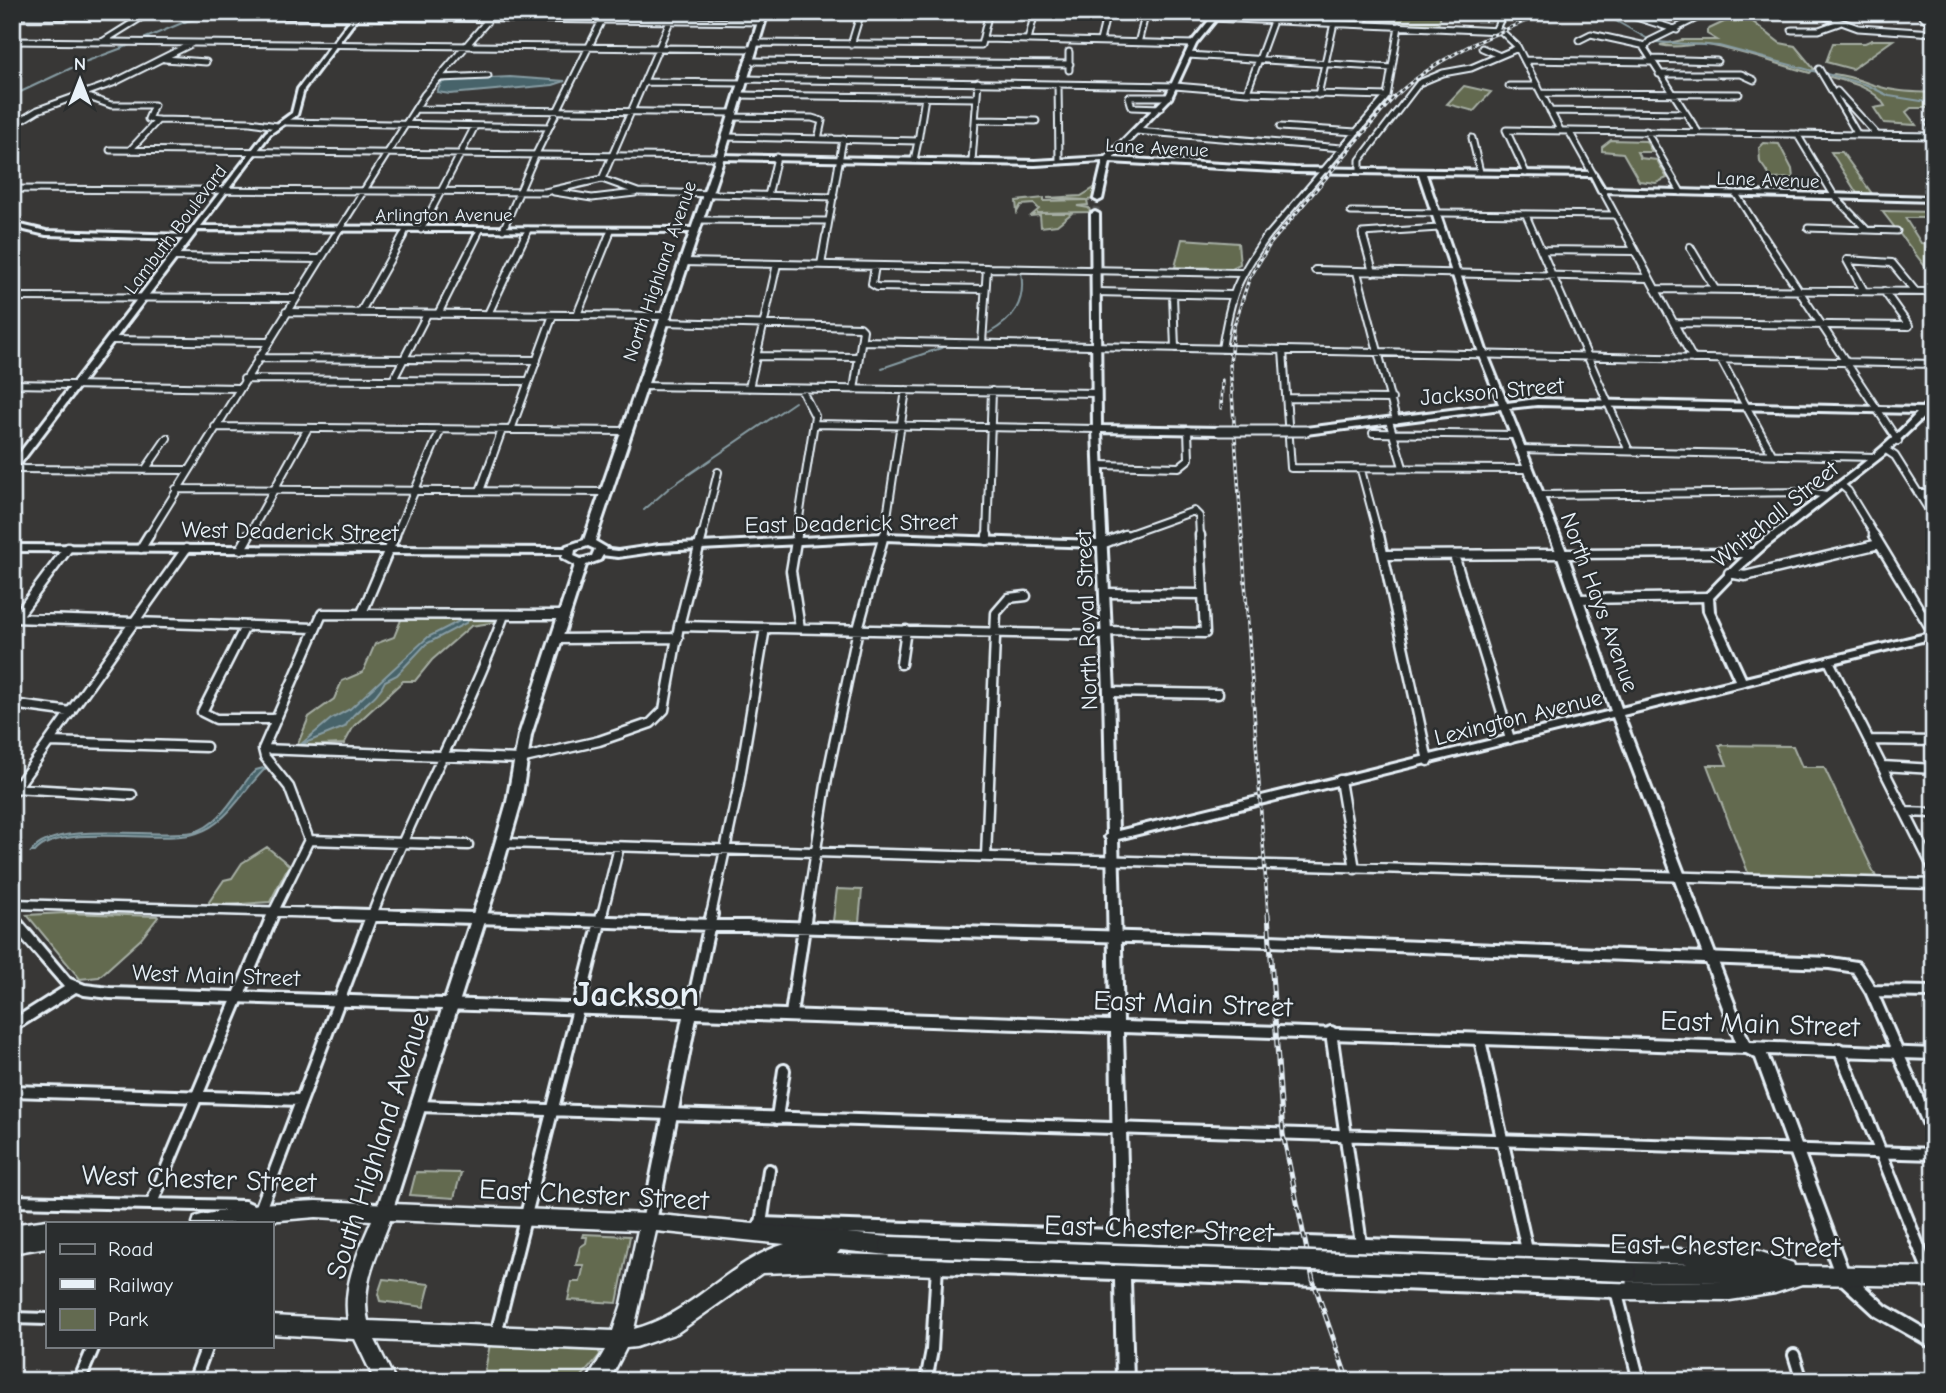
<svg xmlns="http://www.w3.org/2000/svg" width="1946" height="1393" viewBox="0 0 1946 1393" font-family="'Comic Neue',sans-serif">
<rect width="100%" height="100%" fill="#383736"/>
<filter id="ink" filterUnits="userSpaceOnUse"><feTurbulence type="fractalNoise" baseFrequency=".0143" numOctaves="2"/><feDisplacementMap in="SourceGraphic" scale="14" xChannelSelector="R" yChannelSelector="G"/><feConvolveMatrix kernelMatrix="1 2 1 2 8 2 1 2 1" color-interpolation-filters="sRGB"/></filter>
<g filter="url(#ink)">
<path fill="#636a50" stroke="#a6aea4" stroke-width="2" d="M1374,12H1442L1438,25L1367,23Z
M1745,12H1758L1748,18L1780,43L1795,46L1814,69L1810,73C1777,64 1742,51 1708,45C1689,42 1682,50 1660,45L1682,40H1717L1707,34V30Z
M1872,40H1893L1852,69L1826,62L1833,43H1865Z
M1834,74C1850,76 1862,81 1877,86C1895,92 1915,92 1934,93V108H1911L1906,112L1916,125L1884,123L1874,108L1885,106C1875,88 1850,82 1830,77Z
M1464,86L1491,92L1474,111L1447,104Z
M1611,140L1646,141L1652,152H1637L1640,158L1657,160L1667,178L1656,183L1639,181L1623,153L1602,151V147Z
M1764,143L1779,144L1792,169L1793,178L1772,179L1760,162L1759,148Z
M1831,152H1842L1873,195H1858Z
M1096,187L1094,199L1087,200L1088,205L1077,206L1089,208L1090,212L1037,213H1072L1057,225L1041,227L1040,215L1031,216L1039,209L1034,204L1021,205L1017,212L1016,201L1044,198V201L1086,200L1047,198L1081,196Z
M1882,211L1934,212V218H1905L1921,243L1934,244V278Z
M1182,239L1238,243L1240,264L1232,268L1175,267Z
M403,615L499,618L497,622L471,626L432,660L415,681H403L354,726L344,744L297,746L309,717L334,699L342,681L363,672L375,644L394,637Z
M1719,745L1793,746L1802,767H1824L1877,879L1749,875L1707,765H1727Z
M267,847L289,865L270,902L210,906L209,902L224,880L232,878L242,863Z
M837,889L862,890L859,922L833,921Z
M65,913L157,916L158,917L141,939L99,977L80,979L27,915Z
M416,1172L461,1173L454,1198L410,1195Z
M583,1234L630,1236L617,1303L568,1300L572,1282H580L584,1265H576L580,1247L586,1243L587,1237H582Z
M383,1279L430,1284L424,1307L380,1301L378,1294Z
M490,1344L598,1349L600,1355L578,1381H483Z"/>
<path fill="#47646a" stroke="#879ca3" stroke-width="2" d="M510,77L565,81L553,85L450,94L437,92L441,83L447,80Z
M467,617H471L466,623L426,644L397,675L385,681C377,701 354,708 345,727L300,745L331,719L350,709L428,637Z
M267,767C244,788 228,824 197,833C163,845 57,822 35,852H31C54,819 156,839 193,832C218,827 235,795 250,776L256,770Z"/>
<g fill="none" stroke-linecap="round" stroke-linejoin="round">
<path stroke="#879ca3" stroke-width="2" d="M1600,12L1648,39
M181,21L190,12
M141,40L187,21L230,12
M1656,42L1719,46L1817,72
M1823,73L1867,85L1889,96L1934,103
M12,96L82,63L133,44
M989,333C1014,319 1026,302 1021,272
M882,368L944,347
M644,510L669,488L795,402"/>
<path stroke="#525353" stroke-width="7" stroke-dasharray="7 3.5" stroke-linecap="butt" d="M1095,214L1098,199"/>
<g stroke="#e8f1f8" stroke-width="9">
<path id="street-far3" d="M1640,12L1633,16L1677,30
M1814,12L1858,28L1934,33
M1919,12L1934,27
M12,16L143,17
M266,16L762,22
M1211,18L1501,31L1517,46L1560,130
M1361,24L1369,12
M1496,29L1504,12
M1792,30H1819L1839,23
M984,39L1193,44
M1028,40L1035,12
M1579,40L1591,34L1646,46
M12,41L753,49
M1100,41L1107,12
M102,42L150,12
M755,43L981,45L989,12
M1138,43L1146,12
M851,45L861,12
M1482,48L1498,55
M1069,52V70
M1188,55L1392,68
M165,59L206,62
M1651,59L1717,61
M1524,60L1652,62
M750,61L1070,64
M1819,69L1858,135
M1659,74H1741L1754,80
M440,78L488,76
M744,79L1175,86L1247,92L1387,96
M644,82L743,83
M1058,84L1059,161
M1509,86H1538
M1837,91L1877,135
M1247,92L1273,21
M1541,93L1739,94
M83,95L111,105H154L148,119L158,120L130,150
M739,95L977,98
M1318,95L1334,23
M1387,96L1399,26
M1161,108L1132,107L1129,97H1169
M416,109L733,113
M1550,111L1685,113
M732,117L812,118L822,121L818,139
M158,120L250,122L277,126
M976,120L1036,121
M286,122L549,127
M1929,123L1934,128
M12,126L38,110L113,83L193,43
M1280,127L1356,132
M1136,131L1342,148
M1569,131L1593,174
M1646,131L1681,192
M1698,132L1644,48L1650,41L1709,12
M1797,134L1835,197L1866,229
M726,137L918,141L914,160
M1472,138L1480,172
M918,141L925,97
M110,150L720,157
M972,161L978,82
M1360,171V160L1419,83L1443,73L1471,68L1518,48
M1526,173L1506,130L1934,136
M602,179L674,12
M12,189L545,192L602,179L638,192L834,197
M1602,190L1628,238
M554,192L592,198L635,193
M1736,194L1764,238
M768,196L777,157
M1351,212L1615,215
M1526,215L1536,238
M698,220L829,221
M1808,228L1897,231
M421,230L475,126
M503,230L535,156L606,12
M334,238L424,95L495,12
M402,238L406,230
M476,238L480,230
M524,238L528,230
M608,238L611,230
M826,238L843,139
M1266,238L1387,96
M1363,238L1362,233L1439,228"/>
</g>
<g stroke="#e8f1f8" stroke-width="10">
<path id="street-far2" d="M1363,236L1373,272
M1535,236L1629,451
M1627,236L1693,359
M1763,236L1898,441
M1690,247L1715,289
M1542,250L1634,251
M173,257L320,259
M683,262L1241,273
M12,264L18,257
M821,265L826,236
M875,266L872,284L877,287L985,289
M1315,270L1648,278
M1357,272L1396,420
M1655,289L1934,292
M1864,291L1847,260L1892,263L1915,291
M1884,291L1909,326
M1096,292L1231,295
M1173,295L1175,348
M12,297L295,298
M286,312L664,316
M360,313L403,236
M438,314L477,236
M488,314L525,236
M577,315L609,236
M662,322L860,327L863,330L854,390
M1674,323L1909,326
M111,340L268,342
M861,341L1934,364
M982,343L987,268
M1222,349C1231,294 1235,282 1267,236
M1283,350L1291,468L1528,469
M756,356L859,357
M258,358L537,360
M1721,360L1771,452
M244,379L529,381
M393,380L427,314
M12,384L239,388
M640,386L1097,393
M749,388L777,264
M1288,398L1392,399
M1389,421L1403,467
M814,424L1097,429
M215,427L625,431
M511,430L553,315
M1373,433L1514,435
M1519,449L1876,457
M1886,450L1895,456L1934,518
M1099,465L1179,467L1189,459L1188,430
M12,469L187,470
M145,470L167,438
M1361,470L1379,537
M1841,485L1848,491L1876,537
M176,489L604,492
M480,491L502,430
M1918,493H1934
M1538,495L1810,492L1826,495
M148,537L335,236
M248,537L308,428
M395,537L441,429
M702,537L718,472
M796,537L815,416L801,389
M884,537L906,390
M987,537L992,391
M1121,537L1194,511L1199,516L1200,537"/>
</g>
<g stroke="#e8f1f8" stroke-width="13">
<path id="street-far1" d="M797,535L791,571L800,628
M1379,535L1428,761
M1874,535L1934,634
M987,540V535
M1102,544L1125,535
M141,548L149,535
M241,549L249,535
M1384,555L1751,553
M1454,555L1510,739
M1729,573L1745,576L1879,544
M1105,593L1202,594
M1578,599L1708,597
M362,613L395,535
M12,618L315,628
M16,618L68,548
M679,626L1107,635
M245,627L202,712L216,719H274
M1107,631L1205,633L1200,535
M555,639L678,638
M1829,661L1934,870
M901,664L906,630
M1109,692L1218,694
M12,704L71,712
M1869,740L1934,741
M50,742L206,747
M263,749L520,759L599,741L651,723L664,710L679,626L702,535
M1882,766L1934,769
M1340,780L1355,869
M13,788L132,795
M12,794L186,549
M1905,812L1934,813
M309,840L289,787L265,757L263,749L322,614L563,615
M309,840L468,845
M503,843L1934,884
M986,857L996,613L1009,598L1026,596
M12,904L395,915
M272,915L309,840
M372,915C411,813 466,718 504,615
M602,915L619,847
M711,915L738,789L765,628
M806,915L827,778L858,629L884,535"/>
</g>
<g stroke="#e8f1f8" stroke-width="16">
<path id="street" d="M335,914L1269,941L1830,963L1856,967L1871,991L1934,1136
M1871,991L1934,992
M691,1011L712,914
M791,1014L806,914
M1331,1032L1361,1244
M1480,1040L1527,1250
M1839,1049L1931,1277
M12,1091L300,1100
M418,1106L1934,1154
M777,1118L784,1070
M12,1201L244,1206L253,1210
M152,1203L273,914
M255,1223L372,914
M761,1224L769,1170
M1616,1290L1639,1381
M12,1318L47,1319
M496,1334L602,914
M1794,1355L1802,1381
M79,1381L94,1346
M194,1381L207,1346
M926,1381L932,1350L937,1266"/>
</g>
<g stroke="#e8f1f8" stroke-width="6">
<path id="secondary" d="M356,12H362L304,89L297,115L270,134L201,226L694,228L698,230L694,232L198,230L15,471L12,472V463L183,239L46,235L12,227V223L46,231L187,235L266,132L292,113L298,89Z
M1216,12H1222L1196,44L1171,98L1113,158L1295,168L1593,172L1595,173L1604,188L1934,197V201L1602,192H1599L1591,176L1426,174L1488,356L1507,403L1537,399L1922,408L1931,398L1934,397V405L1928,413L1884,455L1766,547L1738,572L1713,598L1714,611L1745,678L1934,632V638L1623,715L1749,1042L1934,1049V1059L1767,1054L1848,1271L1886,1306L1934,1334V1349L1876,1316L1837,1280L1756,1058L1746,1053L1123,1032L1129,1231L1691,1250L1696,1252L1698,1257L1696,1262L1691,1264L1129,1243V1266L1616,1283L1621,1285L1623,1290L1621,1295L1616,1297L1130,1279L1133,1381H1117L1115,1279L937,1273L932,1271L930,1266L932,1261L937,1259L1115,1266V1243L761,1230L756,1228L754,1224L756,1220L761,1218L1114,1230L1111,1032L696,1018L656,1222L654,1226L649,1228L644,1226L642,1222L683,1017L110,998L84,995L76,992L12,1032V1020L64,987L12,927V913L16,915L70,979L85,985L110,988L687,1007L691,1006L695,1007L1110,1021L1107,840L1105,837L1107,835L1104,692L1098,547L884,540L659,551L618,557L601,555L596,552L601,549L618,551L659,545L884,534L1097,541L1093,429L1091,214L1095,212L1099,214L1101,426L1219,428L1223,431L1219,434L1101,432L1114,692L1118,831L1611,711L1557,554L1501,409L1306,434L1302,431L1306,428L1499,404L1480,356L1419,174L1295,172L1110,162L1102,199L1098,201L1094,199L1103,161L1035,165L720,159L717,157L720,155L1035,161L1106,157L1166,96L1190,44ZM1537,405L1917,413C1871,464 1812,500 1759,543C1740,559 1722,577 1705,595L1703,597L1704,611L1735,680L1621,708L1567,554L1509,408ZM1613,717L1736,1042L1123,1022L1118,839Z
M12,545L568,548L573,551L568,554L12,551Z"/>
</g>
<g stroke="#e8f1f8" stroke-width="6">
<path id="primary" d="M761,12H768L724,157L595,541L607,548L600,560L586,565L531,735L521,802L502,868L392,1212L390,1217L384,1219L378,1217L376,1212L488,868L507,802L519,735L575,565L562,558L566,546L584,540L716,157ZM588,546L595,549L592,556L581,559L574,556L575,550Z"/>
</g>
<g stroke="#e8f1f8" stroke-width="5">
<path id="highway" d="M316,1201L649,1214L889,1237L896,1240L898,1246L896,1252L889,1255L840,1250L837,1254L937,1257L944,1260L947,1266L944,1272L937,1275L821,1271L762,1273L677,1333L636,1347L626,1348L609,1381H587L605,1350L375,1340L395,1381H375L355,1339L271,1334V1316L348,1320C342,1285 359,1251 372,1220L316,1217L244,1223H193L195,1217L202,1215L259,1204ZM390,1220L638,1230L622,1304L613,1331L368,1321C360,1286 378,1252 390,1220ZM656,1231L785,1244C729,1261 691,1315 634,1329Z
M47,1220L54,1223H47V1247L12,1253V1225Z
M1691,1248L1758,1251L1793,1263L1794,1266L1934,1268V1286L1802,1284L1775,1293L1730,1300L1616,1299L1609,1296L1606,1290L1609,1284L1616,1281L1722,1282L1627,1281L1620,1278L1617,1272L1620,1266L1627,1263L1687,1264L1682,1257L1684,1251Z"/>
</g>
<use href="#street-far3" stroke="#2a2d2e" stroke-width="5"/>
<use href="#street-far2" stroke="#2a2d2e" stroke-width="6"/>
<use href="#street-far1" stroke="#2a2d2e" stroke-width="8"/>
<use href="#street" stroke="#2a2d2e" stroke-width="10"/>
<use href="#secondary" fill="#2a2d2e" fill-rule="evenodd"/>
<use href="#primary" fill="#2a2d2e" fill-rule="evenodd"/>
<use href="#highway" fill="#2a2d2e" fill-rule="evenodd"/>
<g stroke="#e8f1f8" stroke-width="3.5">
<path id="rail-far1" d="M1221,408L1222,380
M1268,915L1230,364L1233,329L1249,279L1270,244L1394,97C1439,55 1492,35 1548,12"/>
</g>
<g stroke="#e8f1f8" stroke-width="5">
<path id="rail" d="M1268,914L1283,1134L1313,1280L1348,1381"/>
</g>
<use href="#rail-far1" stroke="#2a2d2e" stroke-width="2" stroke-dasharray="3.5" stroke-linecap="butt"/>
<use href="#rail" stroke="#2a2d2e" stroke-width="2.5" stroke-dasharray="7" stroke-linecap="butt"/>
<g stroke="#e8f1f8" stroke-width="13" stroke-linecap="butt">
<path id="secondary-bridge" d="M1219,431H1306"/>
</g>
<g stroke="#e8f1f8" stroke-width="23" stroke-linecap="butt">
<path id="highway-bridge" d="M889,1246L1627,1272"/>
</g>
<use href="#secondary-bridge" stroke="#2a2d2e" stroke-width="9"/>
<use href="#highway-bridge" stroke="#2a2d2e" stroke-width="18"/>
</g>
</g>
<g text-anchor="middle" stroke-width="5" stroke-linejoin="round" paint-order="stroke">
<g font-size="19" fill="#e8f1f8" stroke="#2a2d2e">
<text transform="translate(1157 147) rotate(3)" y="7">Lane Avenue</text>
<text transform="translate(1768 179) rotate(2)" y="7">Lane Avenue</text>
<text x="444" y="221">Arlington Avenue</text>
<text transform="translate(175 229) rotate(-53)" y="7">Lambuth Boulevard</text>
<text transform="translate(659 271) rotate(-71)" y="7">North Highland Avenue</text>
</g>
<g font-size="23" fill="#e8f1f8" stroke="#2a2d2e">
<text transform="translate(1492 391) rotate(-5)" y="8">Jackson Street</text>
<text transform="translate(1775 514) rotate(-39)" y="8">Whitehall Street</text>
<text transform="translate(851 523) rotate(-1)" y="8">East Deaderick Street</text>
<text transform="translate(290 531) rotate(1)" y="8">West Deaderick Street</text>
<text transform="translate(1600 602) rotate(70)" y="8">North Hays Avenue</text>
<text transform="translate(1086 620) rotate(-92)" y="8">North Royal Street</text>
<text transform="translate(1518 717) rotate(-14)" y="8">Lexington Avenue</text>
<text transform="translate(216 975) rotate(2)" y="8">West Main Street</text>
</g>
<g font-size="28" fill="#e8f1f8" stroke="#2a2d2e">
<text transform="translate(1193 1003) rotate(2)" y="10">East Main Street</text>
<text transform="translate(1760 1023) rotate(2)" y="10">East Main Street</text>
<text transform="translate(377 1145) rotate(-72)" y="10">South Highland Avenue</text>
<text transform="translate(199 1178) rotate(2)" y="10">West Chester Street</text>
<text transform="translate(594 1194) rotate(3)" y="10">East Chester Street</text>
<text transform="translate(1159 1228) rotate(2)" y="10">East Chester Street</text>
<text transform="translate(1725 1245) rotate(1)" y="10">East Chester Street</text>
</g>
<g font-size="37" font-weight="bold" fill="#e8f1f8" stroke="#2a2d2e">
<text x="636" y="1006">Jackson</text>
</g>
</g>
<rect width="1946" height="1393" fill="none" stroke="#2a2d2e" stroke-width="42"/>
<rect x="21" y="21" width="1904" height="1351" fill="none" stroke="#e8f1f8" stroke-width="2.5" filter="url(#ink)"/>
<rect x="46" y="1222" width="228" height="126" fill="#2a2d2e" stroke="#767b7f" stroke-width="2"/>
<rect x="60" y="1244" width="35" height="10" fill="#2a2d2e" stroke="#767b7f" stroke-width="2"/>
<text x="108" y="1256" font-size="21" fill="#e8f1f8">Road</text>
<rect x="60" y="1279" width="35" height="10" fill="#e8f1f8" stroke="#767b7f" stroke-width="2"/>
<text x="108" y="1292" font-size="21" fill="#e8f1f8">Railway</text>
<rect x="60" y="1309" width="35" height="21" fill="#636a50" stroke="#767b7f" stroke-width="2"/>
<text x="108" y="1326" font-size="21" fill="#e8f1f8">Park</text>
<g transform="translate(80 80)" stroke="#2a2d2e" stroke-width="5" paint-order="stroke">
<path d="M0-5L12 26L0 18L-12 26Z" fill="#e8f1f8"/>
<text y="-10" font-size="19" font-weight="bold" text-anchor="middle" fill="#e8f1f8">N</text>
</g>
</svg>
